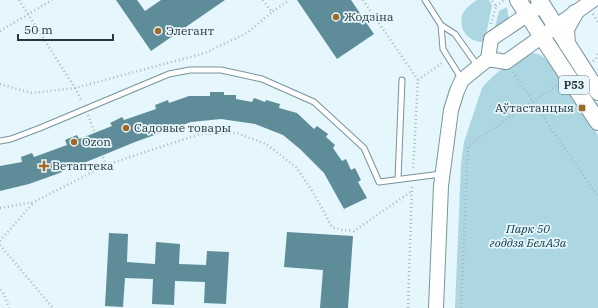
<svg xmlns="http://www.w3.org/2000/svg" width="598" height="308" viewBox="0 0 598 308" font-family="'IBM Plex Serif',serif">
<rect width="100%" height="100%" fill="#e5f7fc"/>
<path fill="#acd6e2" d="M477,0H489L492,6L486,35L489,41C474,45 458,34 462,16C464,9 471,4 477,0Z
M507,7L509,20L493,35L499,11Z
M530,53C539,53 543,56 549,62L598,135V308H455L461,164L464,142L482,88C494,73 513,60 530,53Z"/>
<path fill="#5f8c99" d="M116,0H137L145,11L161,0H225L151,51Z
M297,0H351L374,34L337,59Z
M210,92H224V95H236V99L252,102L254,98L265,102L266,100L280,104L279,108L297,113L314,129L317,126L328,134L326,137L335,145L333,148L342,161L346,159L351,170L355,168L361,180L358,182L367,198L344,209L324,173L300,149L283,135L255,124L221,119L191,122L135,142L57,174L29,184L0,191V166L22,162L21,157L32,153L34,157L67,145L65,140L77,135L79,139L112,126L110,123L122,117L124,120L156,109L155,105L168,100L169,103L189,96H210Z
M287,232L353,236L348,308H320L323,270L284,267Z
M109,233L128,234L127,262L155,264L156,242L180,244L179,264L206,265L207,251L229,252L226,304L204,303L205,282L175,281L174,305L152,304L153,279L125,278L123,307L105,306Z"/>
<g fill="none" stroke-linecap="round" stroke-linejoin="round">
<g stroke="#78939c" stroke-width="7">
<path id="lane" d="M425,0L441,25L455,34L477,65
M441,25L443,49L461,78
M0,141L11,139L40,128L169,74L190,70H221L262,79L314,102L364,148L379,182L441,174
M398,179L402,80"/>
</g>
<g stroke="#78939c" stroke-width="16">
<path id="secondary" d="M488,59L506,62L593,0
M436,308L441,186L451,110L457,91L462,80L488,59L491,39L537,8"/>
</g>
<g stroke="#78939c" stroke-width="18">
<path id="primary" d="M518,0L598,122
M539,0L598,92
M567,44L566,29L575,13"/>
</g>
<path stroke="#a8b8bc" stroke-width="2.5" stroke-dasharray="1 3" stroke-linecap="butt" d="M19,0L75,88L82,102
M263,0L272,12L289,0
M363,0L418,80L413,170
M496,6L504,0
M593,14L598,22
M491,24L496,6L491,0
M0,31L52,0
M593,61L596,59L598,53
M513,72L598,197
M418,80L442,63
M0,84L32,93L75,88L205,53L247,33L272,12
M88,115L94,131
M103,157L106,165
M0,208L34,202L106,165L200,134L237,133L266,144L297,168L314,194L332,227L342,230L354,231L412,191
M0,241L34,202
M0,245L53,308
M0,290L4,294L9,308
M408,308L412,185
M461,308L468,146L557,85"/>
<use href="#lane" stroke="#fff" stroke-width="5"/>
<use href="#secondary" stroke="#fff" stroke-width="14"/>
<use href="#primary" stroke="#fff" stroke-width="16"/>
</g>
<g fill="#a16925" stroke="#e5f7fc" stroke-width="1.5">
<circle cx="336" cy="17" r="4"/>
<circle cx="158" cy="31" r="4"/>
<rect x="578" y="104" width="8" height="8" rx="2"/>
<circle cx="126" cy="128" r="4"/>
<circle cx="74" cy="142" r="4"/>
<path d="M42 160h4v4h4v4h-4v4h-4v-4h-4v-4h4z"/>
</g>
<g text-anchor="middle" stroke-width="3.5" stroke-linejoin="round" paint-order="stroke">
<rect fill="#e5f7fc" stroke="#637074" stroke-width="1" x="559" y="76" width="30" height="18" rx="3"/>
<g font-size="11" font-weight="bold" fill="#2b363a">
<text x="574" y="89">Р53</text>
</g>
<g font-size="12" fill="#2b363a" stroke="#e5f7fc" text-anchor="start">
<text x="344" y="21">Жодзіна</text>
<text x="166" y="35">Элегант</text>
<text x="574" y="112" text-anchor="end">Аўтастанцыя</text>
<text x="134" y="132">Садовые товары</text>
<text x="82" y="146">Ozon</text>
<text x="52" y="170">Ветаптека</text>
</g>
<g font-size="12" font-style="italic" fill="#0a3641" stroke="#e5f7fc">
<text x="528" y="233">Парк 50<tspan x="528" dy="14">годдзя БелАЗа</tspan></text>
</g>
</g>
<path d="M18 34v6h95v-6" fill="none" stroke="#2b363a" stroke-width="2"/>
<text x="24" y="34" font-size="12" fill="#2b363a" stroke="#e5f7fc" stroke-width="3" paint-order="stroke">50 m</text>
</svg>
